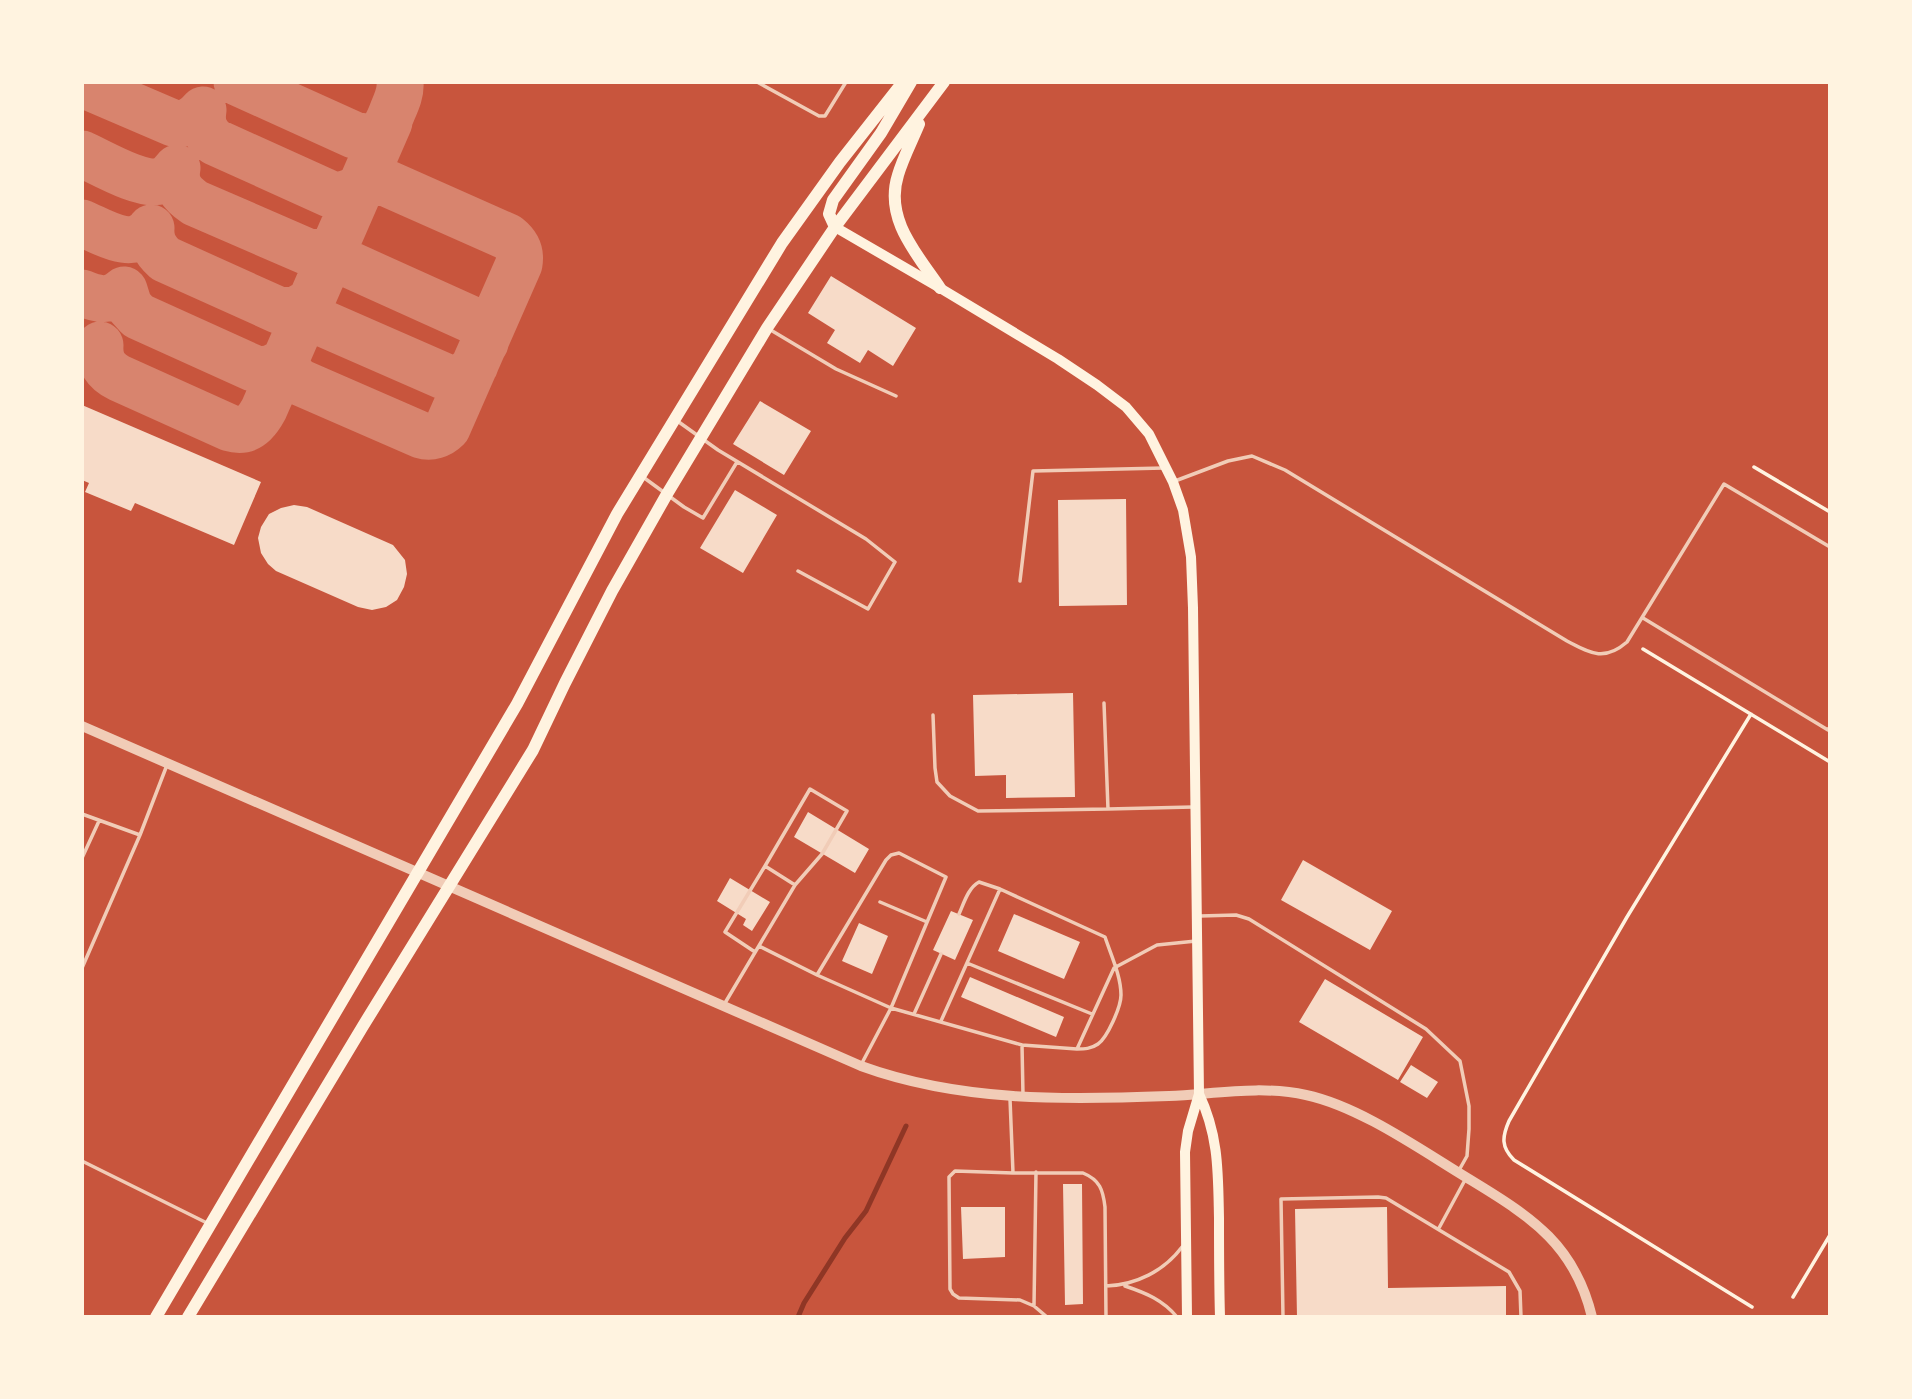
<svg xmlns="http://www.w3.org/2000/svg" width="1912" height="1399" viewBox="0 0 1912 1399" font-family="'Archivo Narrow',sans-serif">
<rect width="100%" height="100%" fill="#c8553d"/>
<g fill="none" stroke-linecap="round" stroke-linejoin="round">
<path stroke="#8f3625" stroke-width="5" d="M798,1317L804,1303L845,1238L866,1211L906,1126"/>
<path stroke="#d8846e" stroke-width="47" d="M237,82L354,135C378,141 385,131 393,110C397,101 401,92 400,82
M82,84L173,123C186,125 194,120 203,110
M82,154C100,162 142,187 160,181C168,179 173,173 177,168
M177,168C174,185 182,194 195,203L308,252L323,253L335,245L337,256L344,262L479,323L485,334V343
M82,223C105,233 132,252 151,228
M151,228C150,241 155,250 165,259L278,310L294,311L310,302L314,316L320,322L448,378C460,381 468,374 475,365
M82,293C99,300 110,302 124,290L129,306L138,316L253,368C265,372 276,368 286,359L289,371L297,381L421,435C431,438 440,435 447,428L519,264C521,252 518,245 508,237L384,182C363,180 350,200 330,194L215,142C204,133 201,123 203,110
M100,345C99,361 105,371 119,378L230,428C247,433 256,424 264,409L389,122"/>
</g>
<path fill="#f7dbc8" d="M831,276L916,328L893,366L868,350L860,363L827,343L835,330L808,313Z
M760,401L811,431L784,475L733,444Z
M82,405L261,482L234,545L135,503L131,511L85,492L89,483L82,480Z
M735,490L777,515L743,573L700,548Z
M1126,499L1127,605L1059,606L1058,500Z
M294,505L307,507L393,545L405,560L407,574L404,587L397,600L386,607L372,610L358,607L276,571L268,564L261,553L258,538L261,527L269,514L281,508Z
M1073,693L1075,797L1006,798V775L975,776L973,695Z
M808,812L869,849L855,873L794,837Z
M1303,860L1392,911L1370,950L1281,900Z
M730,878L770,902L752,931L743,925L746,919L717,901Z
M951,911L973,920L955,960L933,950Z
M1014,914L1080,942L1064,979L998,951Z
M859,923L888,936L872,974L842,961Z
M970,977L1064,1017L1056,1037L961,997Z
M1325,979L1423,1037L1398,1080L1299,1022Z
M1411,1065L1438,1082L1427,1098L1400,1082Z
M1063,1184H1082L1083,1304L1065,1305Z
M961,1207H1005V1257L963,1259Z
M1387,1207L1388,1288L1506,1286V1317H1297L1295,1209Z"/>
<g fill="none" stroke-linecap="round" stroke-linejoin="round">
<path stroke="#fff3e0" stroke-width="3.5" d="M1754,467L1830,512
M1643,649L1830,762
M1751,714L1627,917L1509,1121C1502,1137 1501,1147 1514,1160L1752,1307
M1793,1297L1830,1235"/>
<path stroke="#f1ccb7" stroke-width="3.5" d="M757,82L819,116H825L846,82
M769,329L836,369L896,396
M676,420L718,450L866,539L895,562L868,609L798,571
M643,477L684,507L703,518L737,462
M1175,481L1228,461L1252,456L1285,470L1567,641C1590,653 1604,662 1627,642L1724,484L1830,547
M1020,581L1033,471L1164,468
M1643,618L1828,730L1830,727
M1104,703L1108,809L1193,807
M933,715L935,768L937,782L950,796L978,811L1108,809
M82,814L140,835L167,765
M82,858L99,821
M880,902L927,922
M959,914C964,903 968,888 979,882L1000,889L1105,937C1111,955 1121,976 1121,995C1121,1007 1107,1038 1098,1044C1091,1049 1084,1049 1077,1049
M1200,916L1236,915L1249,919L1426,1029L1460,1061L1469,1106V1129L1467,1156L1458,1172
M759,946L817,975L891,1008L862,1063
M755,952L725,932L765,866
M967,963L1092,1014
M82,968L140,835
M817,975L886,860L891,855L899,853L946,877L891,1008L1022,1045L1023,1095
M725,1003L795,885L822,854L847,811L810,789L765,866L795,885
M914,1014L941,954
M941,1021L1000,889
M1022,1045L1077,1049L1114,968L1157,945L1196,941
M1010,1099L1013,1173H1083C1100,1180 1103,1190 1105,1207L1106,1317
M82,1161L209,1224
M1013,1173L955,1171L949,1177L950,1289L953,1294L959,1298L1020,1300L1034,1306L1047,1317
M1439,1228L1465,1180
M1106,1286C1136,1285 1164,1271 1182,1247
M1125,1286C1146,1293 1163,1300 1177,1317
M1034,1306L1036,1172
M1283,1317L1281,1199L1378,1197L1386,1198L1509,1272L1520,1291L1521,1317"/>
<path stroke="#f1ccb7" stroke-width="10" d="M82,726L861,1066C960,1102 1065,1100 1169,1096C1214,1094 1261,1085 1306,1095C1362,1107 1425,1153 1474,1182C1533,1218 1575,1246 1592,1317"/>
<path stroke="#fff3e0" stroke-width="10" d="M835,227L940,288L1058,359L1097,385L1126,407L1149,434L1173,482L1183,510L1191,557L1193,608L1199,1094L1188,1131L1185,1152L1187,1317
M1199,1094C1219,1136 1218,1173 1219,1218C1219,1251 1219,1284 1220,1317"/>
<path stroke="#fff3e0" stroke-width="12" d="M919,124C912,141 903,158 898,175C884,219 917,254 940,288
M835,227L829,214L833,200L881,133L911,82
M156,1317L517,704L617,514L782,243L840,162L903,82
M188,1317L363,1026L533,750L565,683L612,591L667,494L767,328L835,227L944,82"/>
</g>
<rect width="1912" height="1399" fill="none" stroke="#fff3e0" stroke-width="168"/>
</svg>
